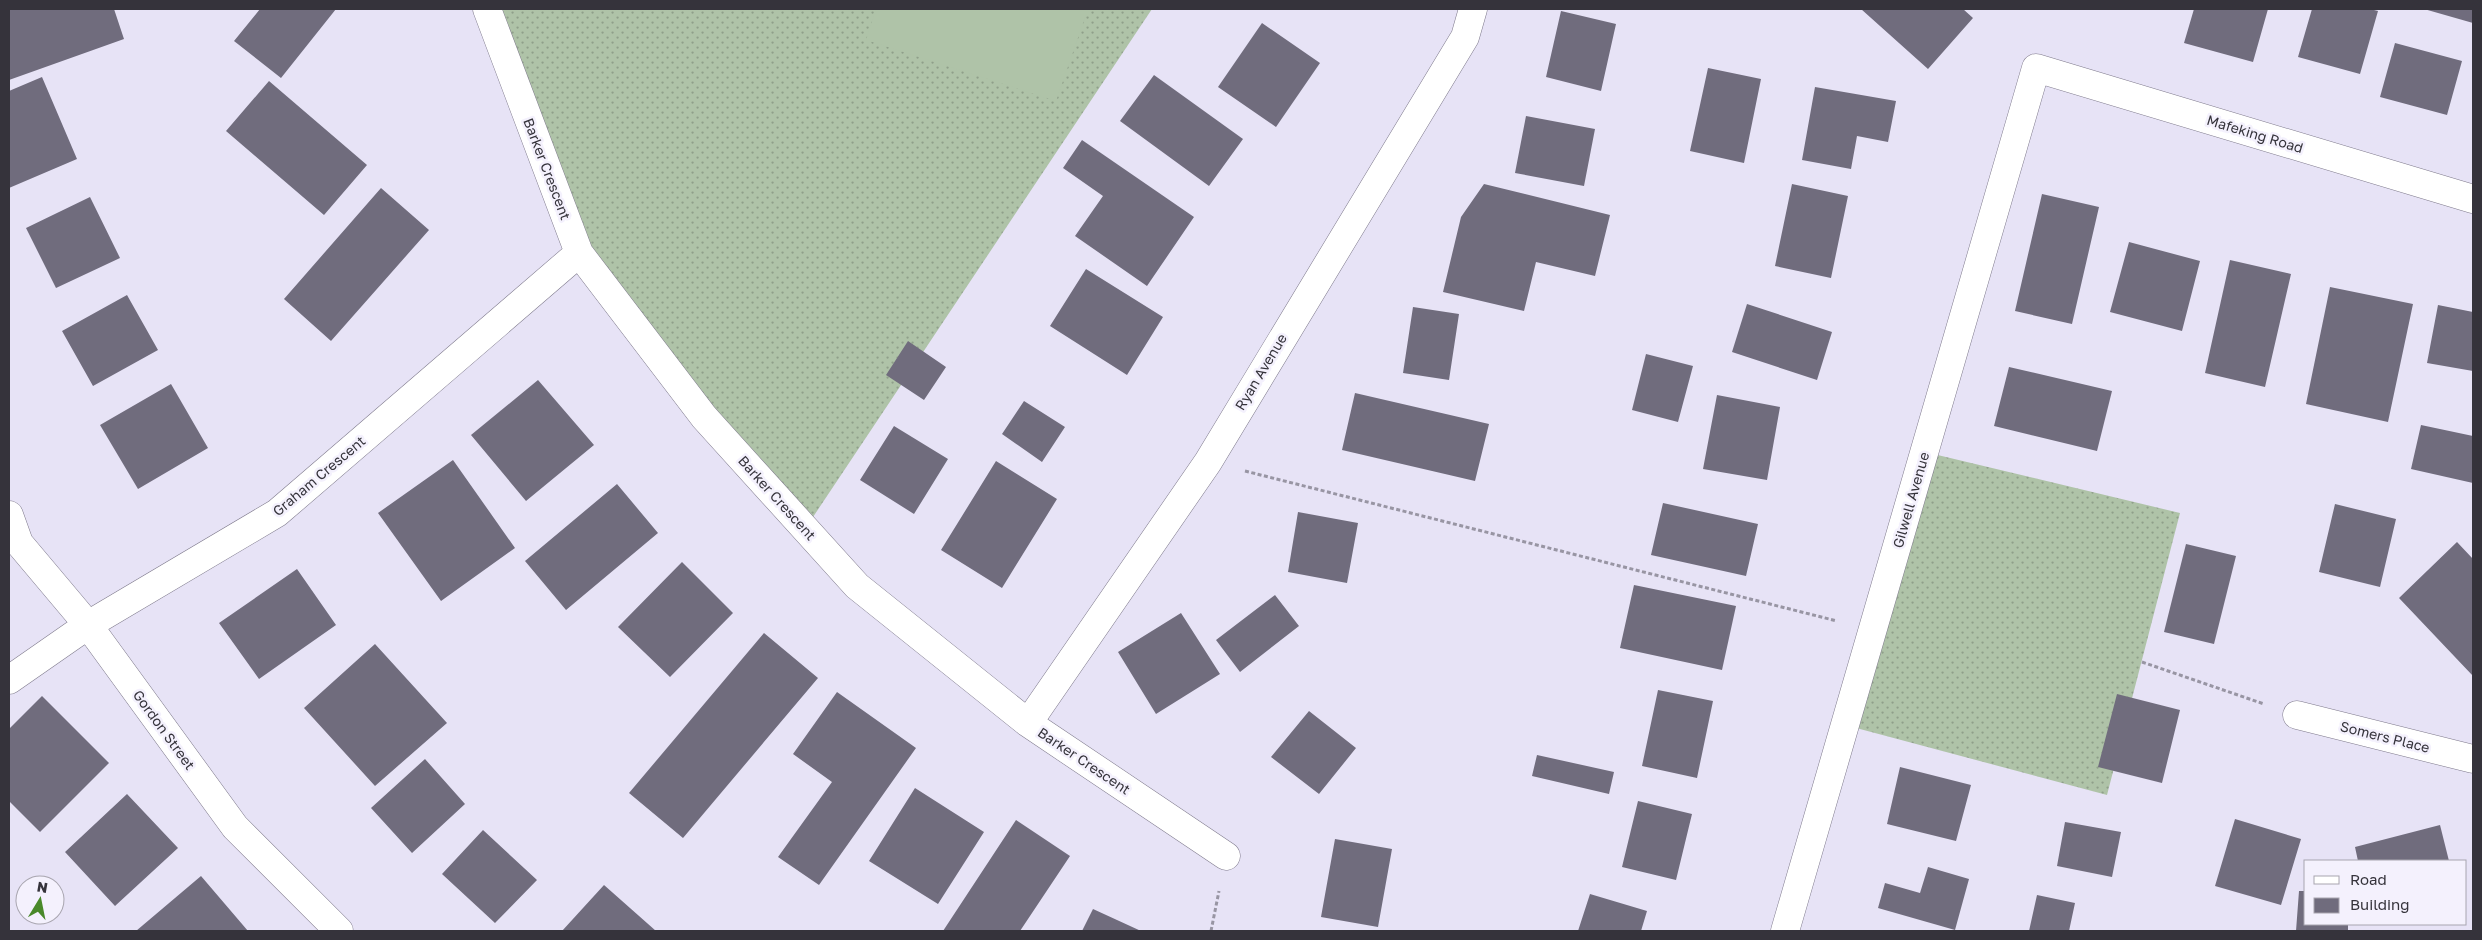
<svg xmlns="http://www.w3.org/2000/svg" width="2482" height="940" viewBox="0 0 2482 940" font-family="'Golos Text',sans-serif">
<defs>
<pattern id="grass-dots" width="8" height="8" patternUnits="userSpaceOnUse" patternTransform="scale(1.25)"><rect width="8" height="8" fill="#afc3a8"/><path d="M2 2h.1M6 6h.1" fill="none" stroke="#8f9f8a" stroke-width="1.8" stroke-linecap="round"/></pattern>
</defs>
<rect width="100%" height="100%" fill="#e7e3f6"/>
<path fill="url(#grass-dots)" d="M487,9H1152L805,529L579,253Z
M1925,452L2180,513L2107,795L1845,725Z"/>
<path fill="#afc3a8" d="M876,9H1088L1056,101L866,40Z"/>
<path fill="#706c7d" d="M9,9H114L124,39L9,80Z
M260,9H336L281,78L234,41Z
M1861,9H1963L1973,18L1928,69Z
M2194,9H2268L2253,62L2184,43Z
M2312,9H2370L2378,11L2360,74L2298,57Z
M2424,9H2473V23Z
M1561,11L1616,24L1601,91L1546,77Z
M1262,23L1320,63L1276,127L1218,87Z
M2395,43L2462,61L2447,115L2380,97Z
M1708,68L1761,79L1744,163L1690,151Z
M1154,75L1243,139L1209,186L1120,121Z
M42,77L77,159L9,188V91Z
M269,81L367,165L324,215L226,131Z
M1815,87L1896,101L1888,142L1857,136L1851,169L1802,160Z
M1526,116L1595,129L1584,186L1515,173Z
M1082,140L1194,217L1147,286L1075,236L1103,196L1063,168Z
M1484,184L1610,215L1595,276L1536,262L1524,311L1443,292L1461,217Z
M1792,184L1848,196L1831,278L1775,266Z
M381,188L429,230L331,341L284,299Z
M2042,194L2099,207L2072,324L2015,311Z
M90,197L120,258L56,288L26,228Z
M2129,242L2200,261L2182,331L2110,312Z
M2230,260L2291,274L2265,387L2205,373Z
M1086,269L1163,317L1127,375L1050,326Z
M2330,287L2413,304L2388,422L2306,404Z
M127,295L158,350L93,386L62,331Z
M1747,304L1832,332L1817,380L1732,352Z
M2438,305L2473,312V371L2427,363Z
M1413,307L1459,314L1449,380L1403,373Z
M908,341L946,367L924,400L886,375Z
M1646,354L1693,366L1678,422L1632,410Z
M2009,367L2112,391L2097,451L1994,426Z
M538,380L594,445L526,501L471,435Z
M171,384L208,448L138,489L100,425Z
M1355,393L1489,424L1475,481L1342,450Z
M1717,395L1780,407L1767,480L1703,469Z
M1024,401L1065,427L1042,462L1002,434Z
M2421,425L2473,436V483L2411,469Z
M894,426L948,459L914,514L860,480Z
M453,460L515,548L441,601L378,513Z
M996,461L1057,499L1002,588L941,550Z
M617,484L658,533L566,610L525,561Z
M1663,503L1758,524L1746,576L1651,555Z
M2335,504L2396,519L2380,587L2319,572Z
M1298,512L1358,523L1347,583L1288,572Z
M2457,542L2473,559V676L2399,598Z
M2186,544L2236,556L2214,644L2164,632Z
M682,562L733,613L670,677L618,627Z
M297,569L336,625L259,679L219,623Z
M1634,585L1736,606L1722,670L1620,648Z
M1275,595L1299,626L1240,672L1216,640Z
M1181,613L1220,674L1156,714L1118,652Z
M764,633L818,678L683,838L629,793Z
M375,644L447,723L375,786L304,708Z
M1658,690L1713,701L1697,778L1642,766Z
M837,692L916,748L819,885L778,857L832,782L793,754Z
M2117,694L2180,710L2162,783L2098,767Z
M42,696L109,763L40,832L9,801V729Z
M1309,711L1356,748L1319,794L1271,757Z
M1537,755L1614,772L1609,794L1532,776Z
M425,759L465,804L412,853L371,808Z
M1900,767L1971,785L1956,841L1887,824Z
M915,788L984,832L938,904L869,861Z
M127,794L178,848L115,906L65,852Z
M1638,801L1692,814L1676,880L1622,867Z
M2235,819L2301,839L2281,905L2215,886Z
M1016,820L1070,856L1020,931H943Z
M2065,822L2121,832L2112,877L2057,866Z
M2440,825L2449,861H2358L2355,847Z
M483,830L537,880L495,923L442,874Z
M1335,839L1392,849L1378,927L1321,917Z
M1928,867L1969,879L1955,930L1878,908L1885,883L1920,893Z
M201,876L248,931H136Z
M604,885L656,931H562Z
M2299,891H2306V924H2348V931H2296Z
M1590,894L1647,911L1641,931H1578Z
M2037,895L2075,903L2069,931H2029Z
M1093,909L1141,931H1082Z"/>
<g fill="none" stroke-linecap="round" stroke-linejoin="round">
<g stroke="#7f7a8c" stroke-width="29">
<path id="minor" d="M487,9L579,253L704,417L857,586L1028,723L1226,856
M9,515L19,543L88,625L235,827L339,931
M9,680L88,625L277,513L579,253
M2297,715L2473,759
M1028,723L1208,462L1465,37L1473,9
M1785,931L2036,68L2473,199"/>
</g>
<path stroke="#9895a3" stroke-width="3" stroke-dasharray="4 2.5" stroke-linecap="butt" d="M1245,471L1837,621
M2142,662L2264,704
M1211,931L1219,891"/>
<use href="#minor" stroke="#fff" stroke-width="28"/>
</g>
<g text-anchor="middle" stroke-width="5" stroke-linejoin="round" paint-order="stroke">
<g font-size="14" fill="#35333b" stroke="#f4f1fd">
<text transform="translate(2255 134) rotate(17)" y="5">Mafeking Road</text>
<text transform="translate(547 169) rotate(69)" y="5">Barker Crescent</text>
<text transform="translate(1261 372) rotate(-59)" y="5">Ryan Avenue</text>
<text transform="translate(319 476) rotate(-40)" y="5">Graham Crescent</text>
<text transform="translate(777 498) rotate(48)" y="5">Barker Crescent</text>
<text transform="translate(1911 500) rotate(-74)" y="5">Gilwell Avenue</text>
<text transform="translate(164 730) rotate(54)" y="5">Gordon Street</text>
<text transform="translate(2385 737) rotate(14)" y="5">Somers Place</text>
<text transform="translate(1084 761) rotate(34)" y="5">Barker Crescent</text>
</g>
</g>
<rect width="2482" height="940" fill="none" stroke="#35333b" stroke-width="20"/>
<rect x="2304" y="860" width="162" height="65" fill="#f4f1fd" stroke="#a8a5af"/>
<rect x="2314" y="876" width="25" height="8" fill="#ffffff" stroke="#a8a5af"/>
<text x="2350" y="885" font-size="15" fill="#35333b">Road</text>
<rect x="2314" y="898" width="25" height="15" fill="#706c7d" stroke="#a8a5af"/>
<text x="2350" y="910" font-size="15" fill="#35333b">Building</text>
<g transform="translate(40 900) rotate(10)"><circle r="24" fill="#f4f1fd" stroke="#a8a5af"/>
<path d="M0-4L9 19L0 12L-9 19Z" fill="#49892a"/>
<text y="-8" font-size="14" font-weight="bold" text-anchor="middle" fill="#35333b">N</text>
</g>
</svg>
